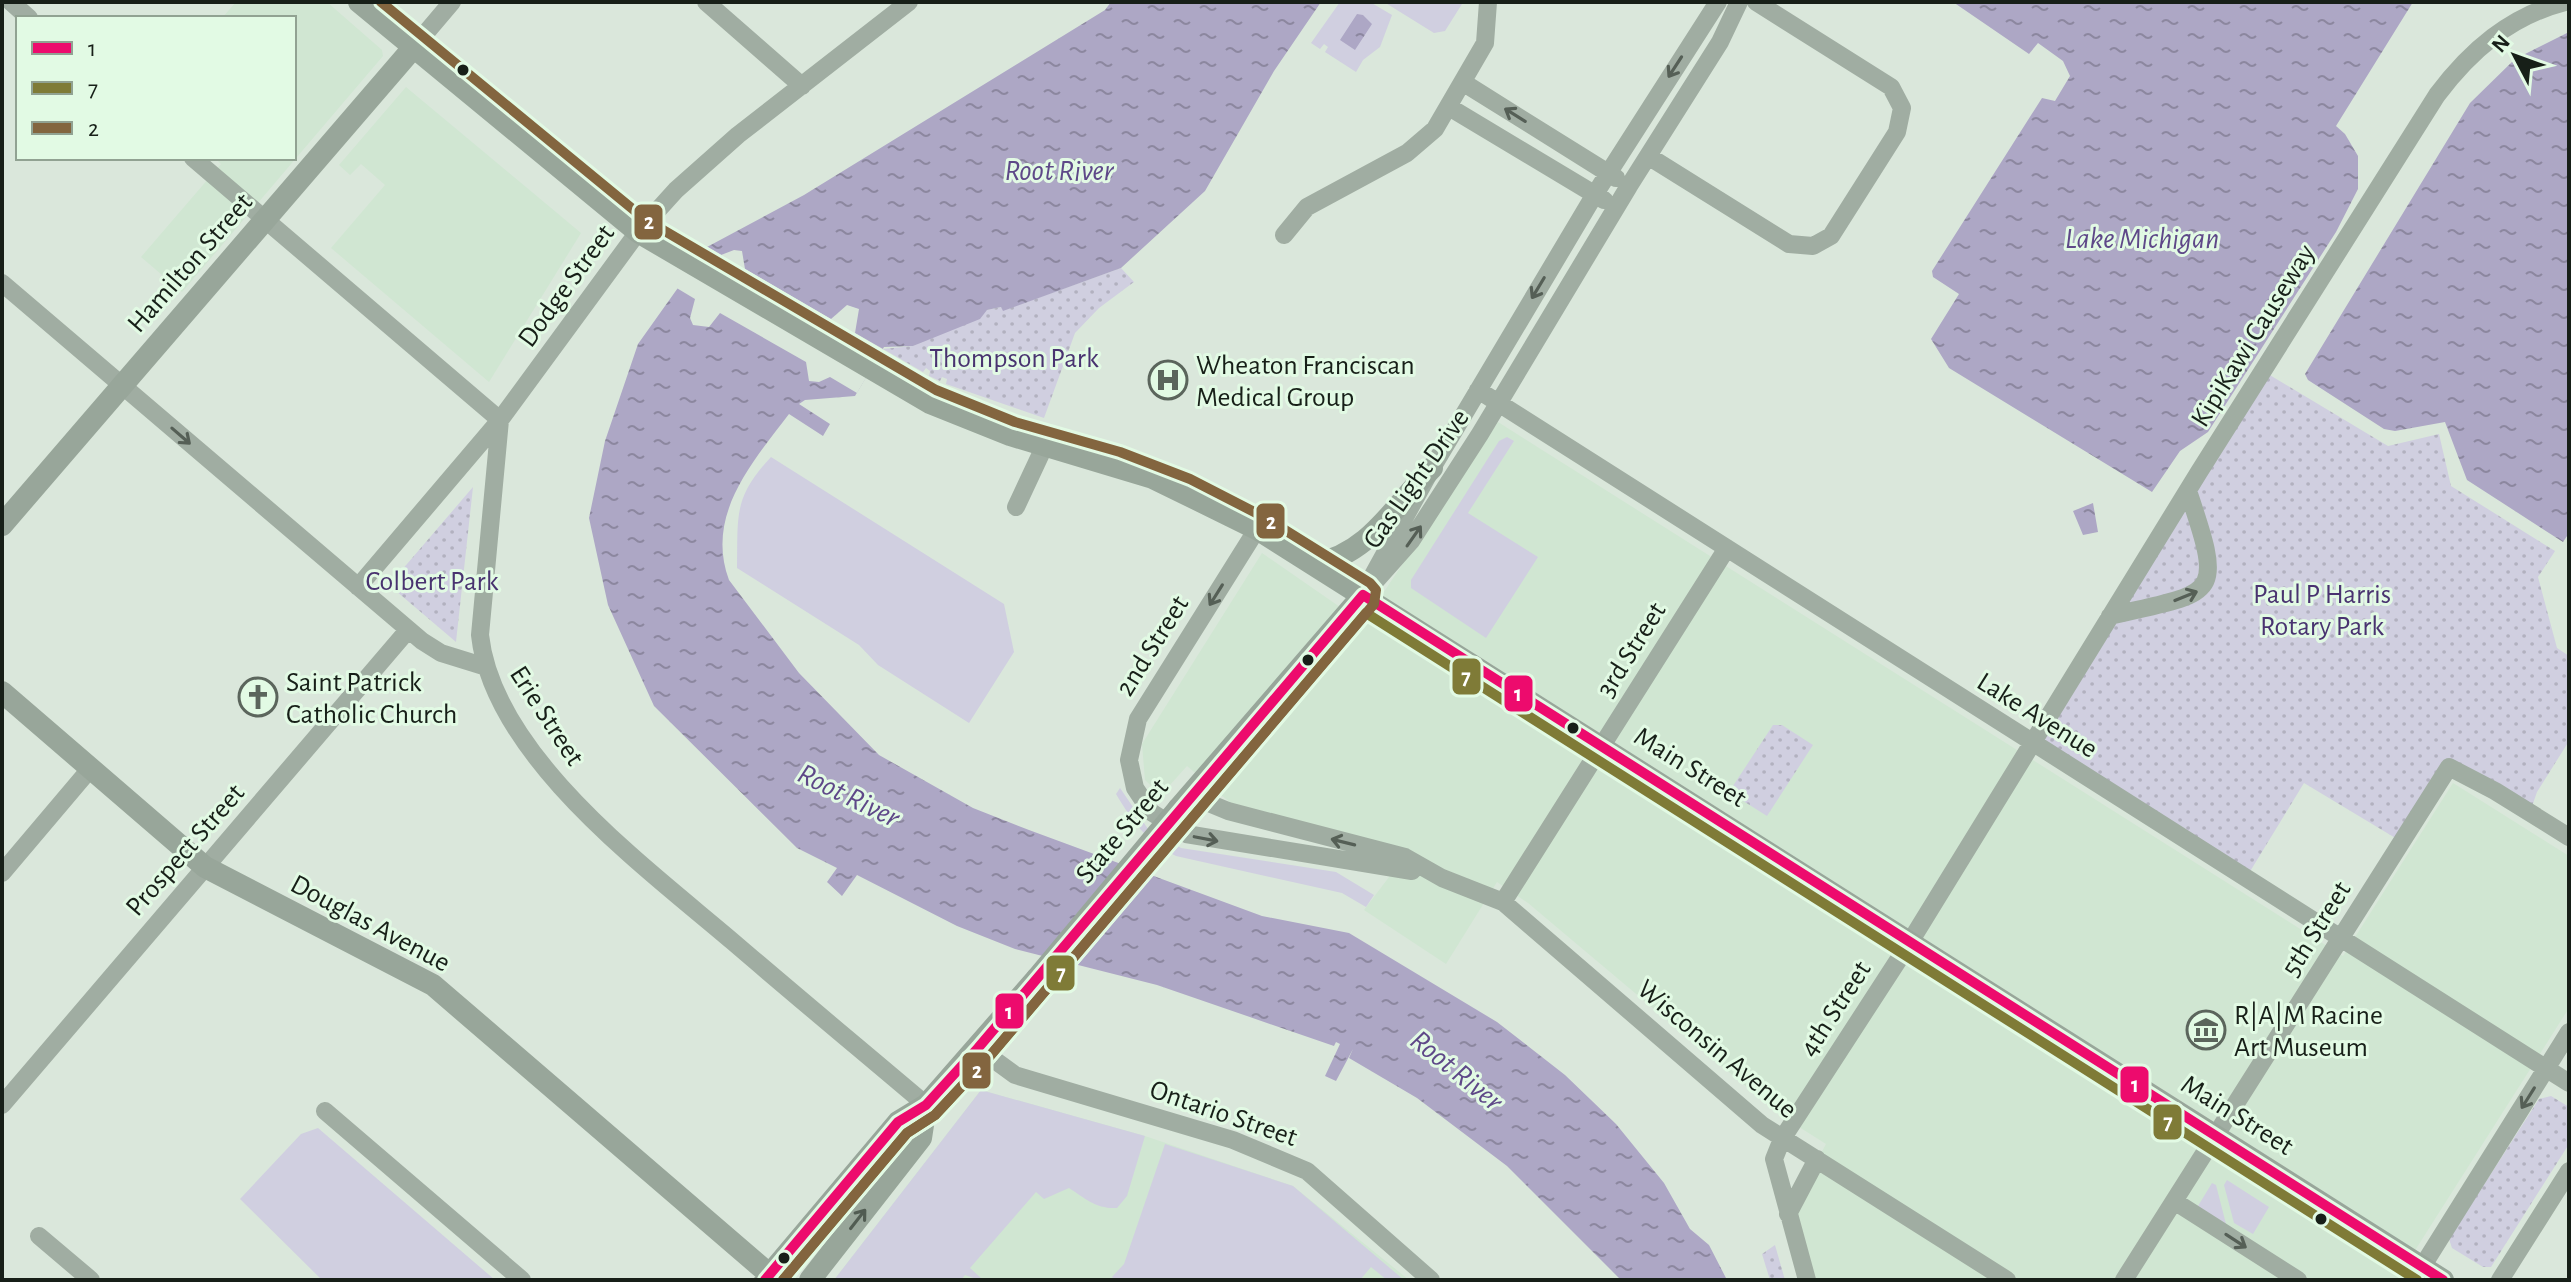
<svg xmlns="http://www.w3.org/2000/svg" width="2571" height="1282" viewBox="0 0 2571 1282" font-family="'Alegreya Sans',sans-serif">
<defs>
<pattern id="park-dots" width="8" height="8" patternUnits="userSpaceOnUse" patternTransform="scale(2)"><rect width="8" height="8" fill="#d0cfe0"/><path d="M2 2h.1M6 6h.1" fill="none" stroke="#b2b1bf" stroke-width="1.8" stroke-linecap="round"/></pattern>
<pattern id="water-ripples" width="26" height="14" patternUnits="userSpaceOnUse" patternTransform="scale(2)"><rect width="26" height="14" fill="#ada7c5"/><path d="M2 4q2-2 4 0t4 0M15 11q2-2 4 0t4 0" fill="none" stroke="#8c879f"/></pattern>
</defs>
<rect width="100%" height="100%" fill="#dae7db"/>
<path fill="#d0e6d2" d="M236,2H327L382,50L383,56L182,292L141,257L221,164L215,158H294V18H222Z
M406,87L581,233L489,382L331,248L385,185L361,164L350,175L339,165Z
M1498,422L2343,956L2453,783L2569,856V1008L2400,1274L2413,1280H1815L1795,1209L1796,1199L1826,1144L1780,1115L1528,903L1497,882L1446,964L1364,910L1405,856L1233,805L1187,766L1161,795L1145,780L1142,744L1262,553L1363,623Z
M981,1090L1145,1136L1293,1186L1409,1280H834Z"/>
<path fill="#d0cfe0" d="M1340,2H1370L1392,15L1380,47L1363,60L1356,72L1325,52L1328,47L1324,44L1320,49L1311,43Z
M1384,2H1461L1462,4L1445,31L1434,33Z
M1507,437L1514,441L1468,513L1538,557L1486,638L1411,588V580L1499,441Z
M771,457L1004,604L1014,652L969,723L878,665L859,645L737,568C738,515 733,498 771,457Z
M1120,788L1148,829L1181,848L1336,872L1374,895L1366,907L1342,893L1176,856C1147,842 1132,821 1116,794Z
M981,1090L1145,1136L1127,1196L1117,1208C1096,1209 1086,1199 1069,1188L1044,1199L1036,1192L970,1268L981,1278L979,1280L965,1275L961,1280H834Z
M318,1128L495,1280H322L240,1199L301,1134Z
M1165,1144L1293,1186L1404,1280H1387L1371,1267L1360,1280H1115L1112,1277L1124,1264Z
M2227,1180L2269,1207L2253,1234L2234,1223L2224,1185Z
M2212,1183L2216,1185L2226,1224L2198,1206Z"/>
<path fill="url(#park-dots)" d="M1121,268L1134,282L1099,308L1075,333L1044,418L946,384L947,379L942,377L940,381L929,376L930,371L926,368L923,372L883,349L913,346L987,310L1001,307L1004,310Z
M2263,371L2388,446L2439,434L2451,486L2555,551L2538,577L2557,648L2569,656V741L2537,792L2530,812L2449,768L2402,842L2304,783L2246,878L2031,744Z
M473,487L456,642L389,585Z
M1773,725H1782L1813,745L1767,816L1729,792Z
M2551,1096L2569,1107V1144L2491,1267H2483L2452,1248L2449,1239L2539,1099Z
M1775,1245L1785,1280H1770L1762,1254Z"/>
<path fill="url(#water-ripples)" d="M1111,2H1321L1274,71L1205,191L1121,268L1003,311L1001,307L987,310L980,319L913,346L884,347L855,396L805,400L799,404L830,424L823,436L789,414C752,463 705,515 729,580L799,673L879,755L973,808L1029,830L1262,916L1349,933L1497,1022L1565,1075L1616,1124L1664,1183L1690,1229L1709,1245L1727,1280H1621L1507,1166L1417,1098L1349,1058L1353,1049L1336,1081L1325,1076L1340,1044L1336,1042L1334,1046L1157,985L1015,949L957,926L857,875L842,896L827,882L837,868L797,848L654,706L608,605L589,518L605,441L638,344L707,247L804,195L1105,10Z
M1953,2H2413L2336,126L2345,134L2358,156V189L2336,232L2208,432L2180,451L2152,492L1949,368L1931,339L1959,294L1933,277L1932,271L2042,98L2055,101L2070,76L2063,61L2038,43L2029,54Z
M1357,14L1363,15L1372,24L1355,50L1340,40Z
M2569,32V533L2563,542L2467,480L2445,422L2395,431L2384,429L2308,380L2305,374L2470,103L2515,59Z
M2093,503L2098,532L2083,535L2073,511Z"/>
<path fill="#dae7db" d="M704,245L721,255L734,250L742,251L745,269L831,319L847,305L859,309L855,333L883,349L857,393L830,377L819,382L809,381L806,362L720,313L709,327L693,325L690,318L695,299L675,287Z"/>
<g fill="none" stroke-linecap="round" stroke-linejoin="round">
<path stroke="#a0ada2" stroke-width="18" d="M11,2L29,18
M706,2L802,86
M413,48L452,2
M1464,83L1616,178
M1449,107L1604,200
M1648,156L1789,244L1813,246L1831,236L1897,132L1902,108L1891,87L1756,2
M193,158L500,420
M1284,235L1307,207L1407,153L1435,129L1485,43L1488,2
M2,283L422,641L441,653L483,666
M1478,390L2569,1083
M500,420L480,635C493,755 644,866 732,941C796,996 861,1050 926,1105
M1016,507L1045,445
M1257,529L1138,719L1129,760L1135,788L1151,812L1186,834L1412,871
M1373,575L1432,468L1595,194L1718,2
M358,587L500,420L638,232L676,190L738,135L909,2
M1363,595L1411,541L1480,434L1629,186L1720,42L1739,2
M2110,616C2217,591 2225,600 2188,491
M1194,790L1211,804L1228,811L1405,857L1442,878L1503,902L1762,1125L2007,1280
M2,873L90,769
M1503,902L1727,548
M978,1048L1015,1075L1233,1140L1307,1171L1431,1280
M2,1105L408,630
M325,1111L522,1280
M2174,1201L2298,1280
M1788,1214L1817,1159
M39,1236L91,1280
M2422,1267L2569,1032
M1807,1280L1774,1159L1782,1139L1910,942L2199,472L2437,95C2470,51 2510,16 2565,2
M2124,1280L2449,767L2495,791L2569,837
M2500,1280L2569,1171"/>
<path stroke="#98a69a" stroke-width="22" d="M359,2L638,232L930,403L1010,435L1153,478L1257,529L2443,1280
M2,525L413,48
M1314,564C1369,555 1395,505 1432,468
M2,692L205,867L433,985L776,1280
M1178,809L1363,595
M765,1280L898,1122L926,1105L1037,978
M810,1280L921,1138L926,1105"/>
<path stroke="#98a69a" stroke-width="22" d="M1037,978L1178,809"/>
<g stroke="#e2fae4" stroke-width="16">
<path id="bus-1" d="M765,1280L898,1122L926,1105L978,1048L1363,595L2443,1280"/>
</g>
<g stroke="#e2fae4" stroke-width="16">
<path id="bus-2" d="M783,1280L907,1133L935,1115L989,1057L1366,613L2417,1280"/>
</g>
<g stroke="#e2fae4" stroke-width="16">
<path id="bus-3" d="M381,2L646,220L936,390L1015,422L1120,452L1190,479L1264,517L1370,583L1376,590L1374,604L989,1057L935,1115L907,1133L783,1280"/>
</g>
<use href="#bus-1" stroke="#ed0b6d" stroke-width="10"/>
<use href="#bus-2" stroke="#7f7b37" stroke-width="10"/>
<use href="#bus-3" stroke="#83653f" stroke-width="10"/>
</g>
<defs><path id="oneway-shaft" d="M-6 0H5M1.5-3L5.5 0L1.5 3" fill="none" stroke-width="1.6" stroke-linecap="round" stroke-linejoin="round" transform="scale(2)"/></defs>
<g stroke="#555f56">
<use href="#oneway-shaft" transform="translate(1675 67) rotate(123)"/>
<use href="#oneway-shaft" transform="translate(1515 115) rotate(-148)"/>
<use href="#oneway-shaft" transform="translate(1538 288) rotate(121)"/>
<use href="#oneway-shaft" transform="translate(181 436) rotate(41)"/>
<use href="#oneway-shaft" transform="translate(1414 536) rotate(-55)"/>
<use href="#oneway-shaft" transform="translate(1216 595) rotate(122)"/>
<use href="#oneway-shaft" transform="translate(2186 596) rotate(-22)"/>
<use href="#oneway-shaft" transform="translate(1206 839) rotate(11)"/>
<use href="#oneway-shaft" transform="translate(1343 842) rotate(-166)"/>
<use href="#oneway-shaft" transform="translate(2528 1098) rotate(122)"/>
<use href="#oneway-shaft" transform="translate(2236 1241) rotate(33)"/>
</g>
<use stroke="#515c52" href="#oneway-shaft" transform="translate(858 1219) rotate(-52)"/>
<defs>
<g id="hospital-ring" transform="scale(2)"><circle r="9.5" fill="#e2fae4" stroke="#5b655c" stroke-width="1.5"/><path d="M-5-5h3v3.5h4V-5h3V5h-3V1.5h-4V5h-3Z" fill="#5b655c"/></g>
<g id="church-ring" transform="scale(2)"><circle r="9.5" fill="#e2fae4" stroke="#5b655c" stroke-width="1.5"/><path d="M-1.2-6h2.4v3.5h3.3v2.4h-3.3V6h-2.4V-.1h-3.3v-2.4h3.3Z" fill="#5b655c"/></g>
<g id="museum-ring" transform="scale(2)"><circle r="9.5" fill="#e2fae4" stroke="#5b655c" stroke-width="1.5"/><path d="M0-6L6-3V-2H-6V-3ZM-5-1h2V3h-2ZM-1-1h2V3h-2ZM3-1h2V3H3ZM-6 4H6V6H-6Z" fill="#5b655c"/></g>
</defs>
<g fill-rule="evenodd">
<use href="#hospital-ring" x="1168" y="380"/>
<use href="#church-ring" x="258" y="697"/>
<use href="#museum-ring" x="2206" y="1030"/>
</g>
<g fill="#171f18" stroke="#e2fae4" stroke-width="3">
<circle cx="463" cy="70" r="7"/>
<circle cx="1308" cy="660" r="7"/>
<circle cx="1573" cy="728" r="7"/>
<circle cx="2321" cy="1219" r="7"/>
<circle cx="784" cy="1258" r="7"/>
</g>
<g text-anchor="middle" stroke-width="6" stroke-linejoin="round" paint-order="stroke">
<g font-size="28" fill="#171f18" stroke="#e2fae4">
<text transform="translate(189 262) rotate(-49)" y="10">Hamilton Street</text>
<text transform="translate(565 285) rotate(-54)" y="10">Dodge Street</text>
<text transform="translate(2252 335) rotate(-58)" y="10">KipiKawi Causeway</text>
<text transform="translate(1415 478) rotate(-55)" y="10">Gas Light Drive</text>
<text transform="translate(1151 645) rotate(-58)" y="10">2nd Street</text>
<text transform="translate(1630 649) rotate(-58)" y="10">3rd Street</text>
<text transform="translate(2038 714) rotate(32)" y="10">Lake Avenue</text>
<text transform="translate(548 715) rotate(57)" y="10">Erie Street</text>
<text transform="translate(1691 766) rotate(32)" y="10">Main Street</text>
<text transform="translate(1121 830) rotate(-50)" y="10">State Street</text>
<text transform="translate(184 849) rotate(-49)" y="10">Prospect Street</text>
<text transform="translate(371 922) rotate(28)" y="10">Douglas Avenue</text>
<text transform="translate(2315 928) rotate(-58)" y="10">5th Street</text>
<text transform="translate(1834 1008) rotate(-57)" y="10">4th Street</text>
<text transform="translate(1718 1048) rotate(40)" y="10">Wisconsin Avenue</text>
<text transform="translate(1224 1112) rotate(19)" y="10">Ontario Street</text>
<text transform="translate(2238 1114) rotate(32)" y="10">Main Street</text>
</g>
<g font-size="28" fill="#493370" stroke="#e2fae4">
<text x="1014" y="367">Thompson Park</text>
<text x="432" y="590">Colbert Park</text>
<text x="2322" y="603">Paul P Harris<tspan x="2322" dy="32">Rotary Park</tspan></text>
</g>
<g font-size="28" fill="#171f18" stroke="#e2fae4" text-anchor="start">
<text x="1196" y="374">Wheaton Franciscan<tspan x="1196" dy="32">Medical Group</tspan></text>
<text x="286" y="691">Saint Patrick<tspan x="286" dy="32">Catholic Church</tspan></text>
<text x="2234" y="1024">R|A|M Racine<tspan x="2234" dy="32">Art Museum</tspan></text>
</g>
<g font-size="30" font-style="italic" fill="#5e4888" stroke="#e2fae4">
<text x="1059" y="180">Root River</text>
<text x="2142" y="248">Lake Michigan</text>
<text transform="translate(849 795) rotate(26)" y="10">Root River</text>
<text transform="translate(1457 1070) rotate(39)" y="10">Root River</text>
</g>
</g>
<g stroke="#e2fae4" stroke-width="3">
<rect x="633" y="203" width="31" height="38" rx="8" fill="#83653f"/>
<rect x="1255" y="502" width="31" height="38" rx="8" fill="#83653f"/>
<rect x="1451" y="657" width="31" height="39" rx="8" fill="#7f7b37"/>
<rect x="1503" y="674" width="31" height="39" rx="8" fill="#ed0b6d"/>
<rect x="1045" y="954" width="31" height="38" rx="8" fill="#7f7b37"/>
<rect x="994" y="992" width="31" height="38" rx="8" fill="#ed0b6d"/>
<rect x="961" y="1051" width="31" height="39" rx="8" fill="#83653f"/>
<rect x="2119" y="1065" width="31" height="39" rx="8" fill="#ed0b6d"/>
<rect x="2152" y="1103" width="31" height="38" rx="8" fill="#7f7b37"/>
</g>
<g font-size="22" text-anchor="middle" font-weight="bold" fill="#fff">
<text x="649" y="229">2</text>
<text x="1271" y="529">2</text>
<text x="1466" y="684">7</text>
<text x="1518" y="701">1</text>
<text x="1061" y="980">7</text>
<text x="1009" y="1019">1</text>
<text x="977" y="1078">2</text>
<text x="2135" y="1092">1</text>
<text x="2168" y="1129">7</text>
</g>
<rect width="2571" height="1282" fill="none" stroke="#171f18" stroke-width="8"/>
<rect x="16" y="16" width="280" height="144" fill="#e2fae4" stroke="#91a292" stroke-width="2"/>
<rect x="32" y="42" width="40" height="12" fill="#ed0b6d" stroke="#91a292" stroke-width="2"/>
<text x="88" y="56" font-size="24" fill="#171f18">1</text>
<rect x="32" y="82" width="40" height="12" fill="#7f7b37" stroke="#91a292" stroke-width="2"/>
<text x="88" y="96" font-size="24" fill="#171f18">7</text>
<rect x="32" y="122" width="40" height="12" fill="#83653f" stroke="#91a292" stroke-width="2"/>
<text x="88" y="136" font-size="24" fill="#171f18">2</text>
<g transform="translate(2515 56) rotate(311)" stroke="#e2fae4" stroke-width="6" paint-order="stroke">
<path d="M0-6L14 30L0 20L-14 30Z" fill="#171f18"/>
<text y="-12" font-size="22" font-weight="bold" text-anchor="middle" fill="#171f18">N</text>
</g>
</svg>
